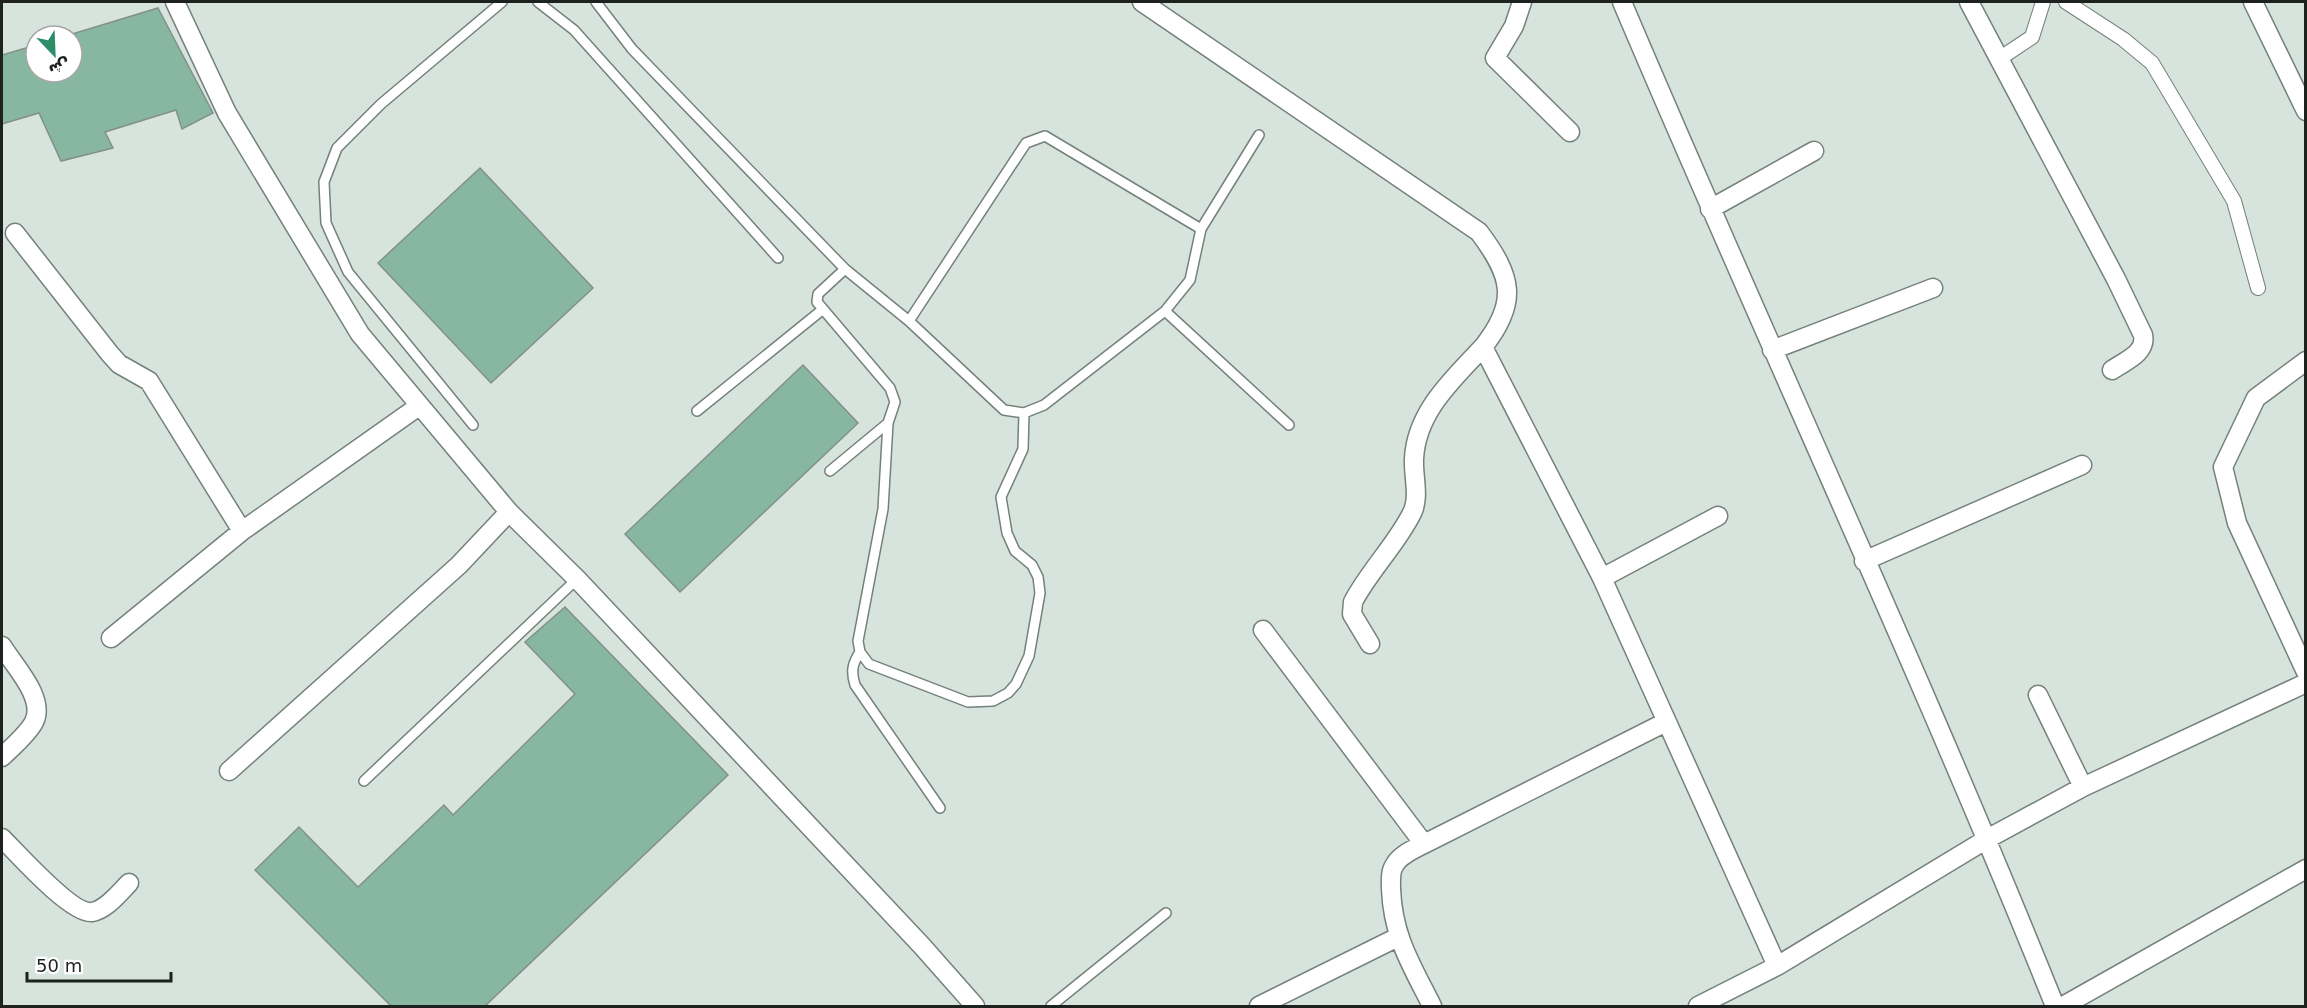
<svg xmlns="http://www.w3.org/2000/svg" width="2307" height="1008" viewBox="0 0 2307 1008" font-family="'DejaVu Sans','Noto Naskh Arabic',sans-serif">
<rect width="100%" height="100%" fill="#d6e4dd"/>
<path fill="#87b7a0" stroke="#83908a" stroke-width="1.5" d="M158,8L213,113L182,129L176,110L105,132L113,148L61,161L39,113L2,124V55L36,45V72H72V34Z
M480,168L593,288L491,383L378,263Z
M803,365L858,423L680,592L625,534Z
M565,607L728,775L485,1006H391L255,870L299,827L358,887L444,805L453,815L575,694L525,642Z"/>
<g fill="none" stroke-linecap="round" stroke-linejoin="round">
<g stroke="#75817b" stroke-width="12">
<path id="service" d="M538,2L574,30L778,258
M596,2L632,49L845,269L909,321L1004,410L1024,413L1044,405L1165,311L1190,280L1201,229L1259,135
M1165,311L1289,425
M909,321L1026,143L1045,136L1201,229
M697,411L822,310
M888,423L883,509L858,641L860,652L869,664L968,702L993,701L1008,693L1016,684L1029,656L1040,593L1038,577L1032,565L1015,551L1007,533L1001,497L1023,449L1024,413
M473,425L348,272L326,223L324,182L337,148L381,104L502,2
M830,471L888,423L895,402L890,388L817,302L818,294L845,269
M860,652C852,664 851,672 855,685L940,808
M364,781L577,579
M1051,1006L1166,913"/>
</g>
<g stroke="#75817b" stroke-width="16">
<path id="pedestrian" d="M2066,2L2123,39L2152,63L2234,201L2258,288
M1999,59L2032,37L2043,2"/>
</g>
<g stroke="#75817b" stroke-width="21">
<path id="minor" d="M175,2L227,113L360,334L509,512L577,579L922,946L975,1006
M1142,2L1479,232C1512,276 1519,302 1483,347L1602,578L1777,966L1698,1006
M1522,2L1514,26L1495,58L1570,132
M1622,2C1764,337 1919,668 2055,1006
M1969,2L2116,279L2143,335C2147,353 2125,361 2112,370
M2253,2L2306,111
M1710,209L1814,151
M15,233L110,354L119,364L149,381L242,531
M1772,350L1933,288
M2306,361L2256,398L2223,467L2237,523L2306,672
M1864,561L2082,465
M1602,578L1718,516
M1263,630L1424,844
M111,638L242,531L419,406
M1370,644L1352,614L1353,602C1369,571 1396,545 1412,513C1420,497 1413,476 1414,459C1416,412 1453,379 1483,347
M2,646C14,666 46,698 34,722C27,735 12,747 2,757
M2038,695L2083,787
M229,771L459,565L509,512
M2,838C17,853 72,915 92,912C106,910 119,893 129,883
M1777,966L1987,839L2083,787L2306,683
M1259,1006L1398,937
M1432,1006C1411,964 1393,937 1391,889C1391,882 1390,872 1394,866C1399,855 1414,849 1424,844L1666,722
M2063,1006L2306,869"/>
</g>
<use href="#service" stroke="#fff" stroke-width="9"/>
<use href="#pedestrian" stroke="#fff" stroke-width="14"/>
<use href="#minor" stroke="#fff" stroke-width="18"/>
</g>
<rect width="2307" height="1008" fill="none" stroke="#1d221f" stroke-width="6"/>
<g transform="translate(54 54) rotate(157)"><circle r="28" fill="#ffffff" stroke="#a5a7a5" stroke-width="1.5"/>
<path d="M0-4.5L10 22L0 15L-10 22Z" fill="#2b8e69"/>
<text y="-9" font-size="16" font-weight="bold" text-anchor="middle" fill="#1d221f">ش</text>
</g>
<path d="M27 972v9h144v-9" fill="none" stroke="#1d221f" stroke-width="3"/>
<text x="36" y="972" font-size="18" fill="#1d221f" stroke="#ffffff" stroke-width="4.5" paint-order="stroke">50 m</text>
</svg>
